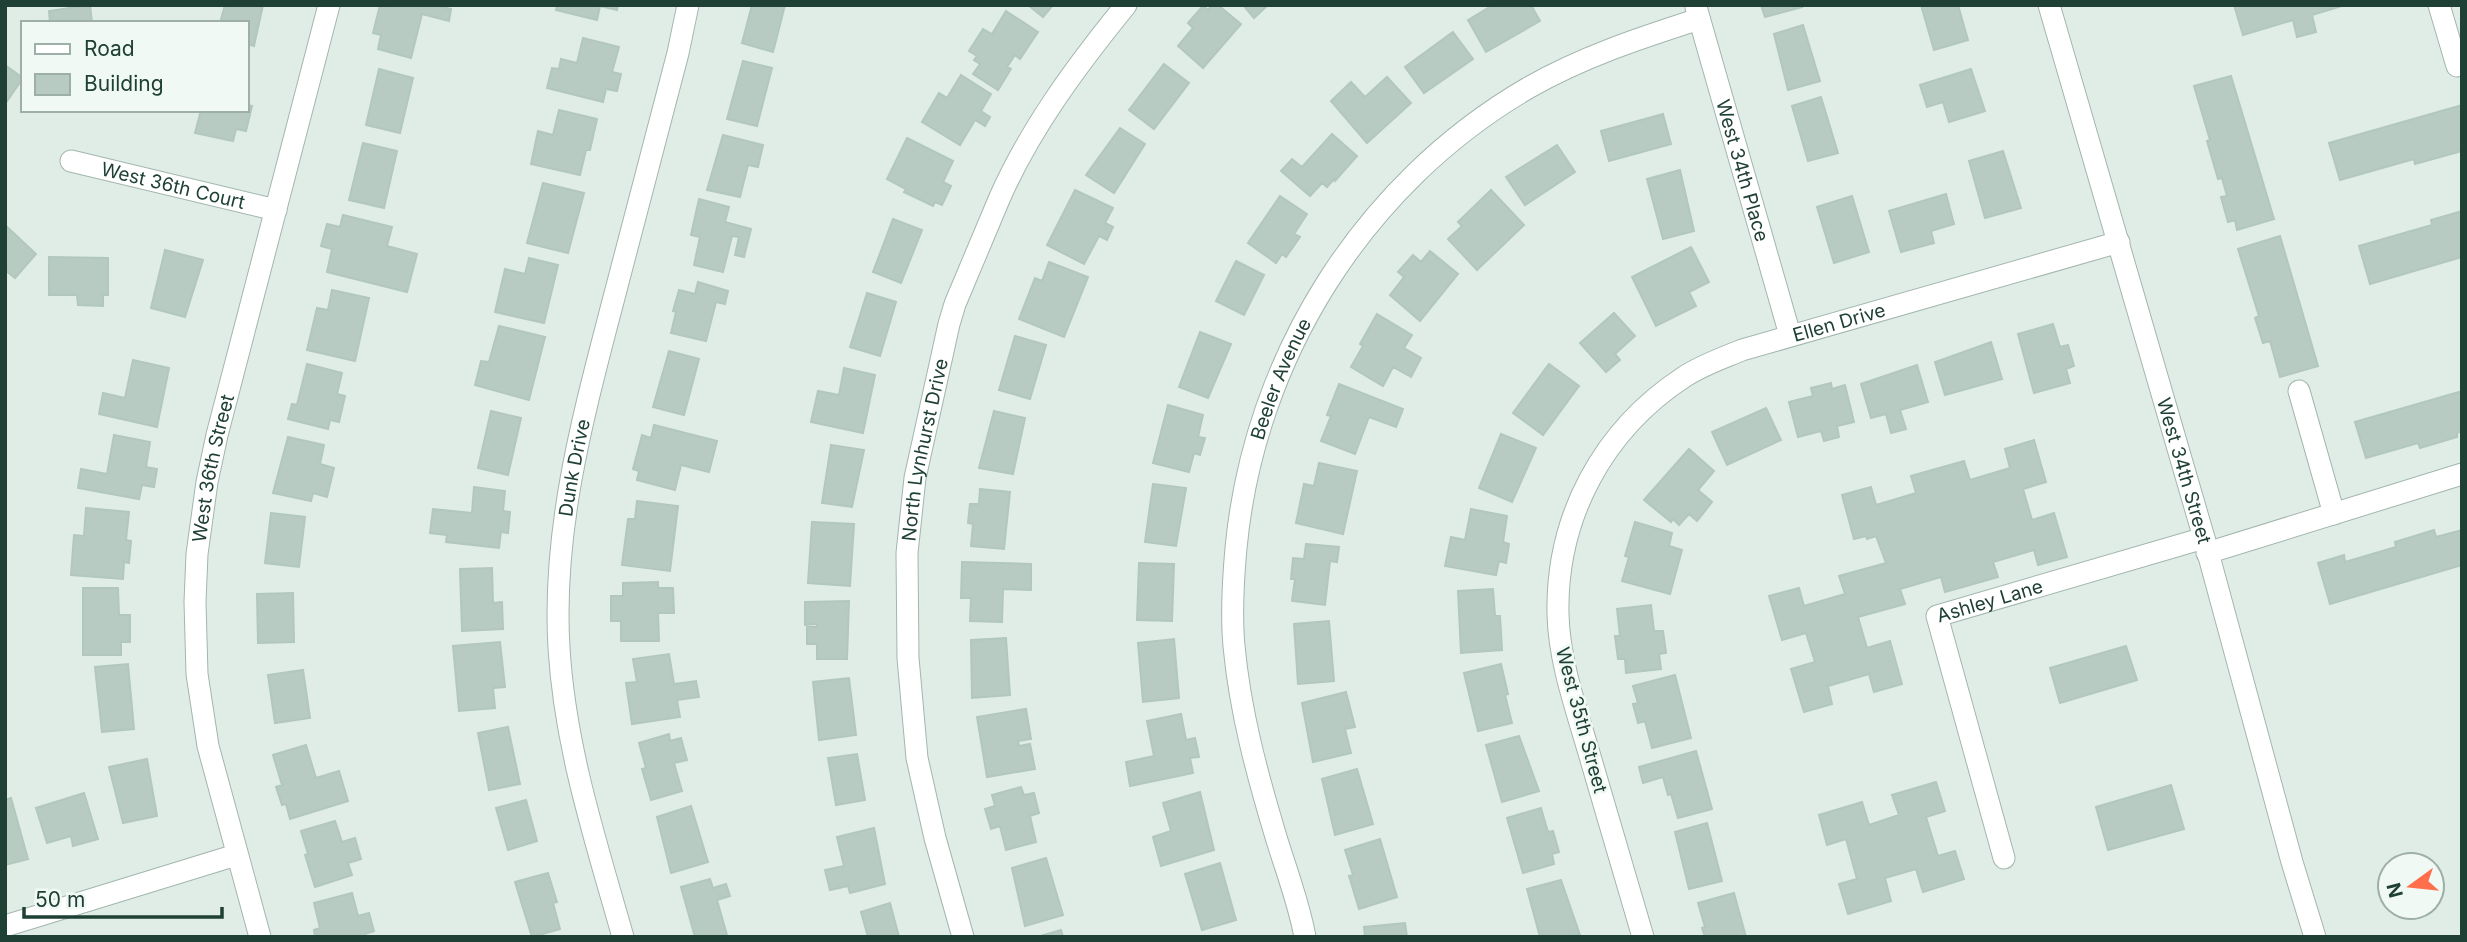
<svg xmlns="http://www.w3.org/2000/svg" width="2467" height="942" viewBox="0 0 2467 942" font-family="Inter,sans-serif">
<rect width="100%" height="100%" fill="#e0ede7"/>
<path fill="#b8cbc2" stroke="#b2c7bd" stroke-width="2" d="M90,5L92,23H50L49,11Z
M225,5H263L254,46L247,44V23H220Z
M380,5L388,7L389,5H435L451,9L449,21L422,14L411,58L378,49L381,35L373,33Z
M557,5H618L617,10L600,6L597,20L556,10Z
M752,5H785L773,52L742,43Z
M1028,5H1053L1043,17Z
M1212,5H1218L1241,24L1203,68L1178,46L1193,28L1188,23L1203,6L1208,10Z
M1243,5H1268L1254,18Z
M1493,5H1531L1540,21L1486,52L1468,20Z
M1761,5H1801L1802,7L1765,17Z
M1921,5H1958L1968,40L1934,50Z
M2234,5H2345L2312,15L2316,32L2297,37L2293,20L2243,35Z
M1006,11L1038,32L1020,59L1015,55L1007,67L1011,69L998,90L973,74L980,64L974,60L977,56L969,51L983,29L992,34Z
M1803,25L1820,81L1788,90L1774,34Z
M1453,32L1473,59L1424,93L1405,67Z
M583,38L619,47L612,72L621,74L617,91L606,89L603,102L547,88L552,68L559,69L561,59L577,63Z
M743,61L772,68L757,126L727,119Z
M1164,64L1189,83L1154,129L1129,110Z
M5,65L23,78L5,104Z
M379,69L413,78L400,133L366,125Z
M1971,69L1985,111L1949,122L1943,102L1927,107L1920,85Z
M961,75L991,94L981,111L990,117L985,126L975,120L960,145L922,122L939,93L947,98Z
M2231,76L2274,219L2237,230L2235,220L2228,222L2221,197L2227,196L2222,178L2218,179L2207,141L2210,140L2194,86Z
M1387,77L1411,103L1367,143L1331,101L1351,82L1365,97Z
M1821,97L1838,153L1808,161L1792,106Z
M247,105L252,106L246,131L236,129L233,141L195,133L201,110H247Z
M2462,105V151L2415,164L2414,159L2340,180L2329,143Z
M559,110L597,119L590,150H586L580,175L531,164L538,131L553,135Z
M1663,114L1671,144L1609,161L1601,131Z
M1120,128L1145,144L1114,193L1086,175Z
M1332,134L1357,156L1335,181L1334,179L1327,187L1322,183L1310,196L1281,171L1292,159L1302,167Z
M723,135L763,145L758,167L748,165L740,197L707,190Z
M907,138L953,161L943,182L951,186L942,205L935,202L933,206L904,192L906,189L887,179Z
M363,143L397,151L384,208L349,200Z
M1557,145L1575,172L1525,205L1506,177Z
M2003,151L2021,208L1985,218L1969,161Z
M1680,170L1694,231L1663,239L1647,179Z
M543,183L584,193L568,253L527,243Z
M1075,190L1113,208L1105,223L1113,227L1107,240L1099,236L1084,264L1047,245Z
M1491,190L1524,225L1477,270L1448,239L1462,226L1458,222Z
M1946,194L1954,224L1931,231L1934,243L1901,252L1889,211Z
M1280,196L1307,214L1294,234L1300,237L1286,257L1282,254L1276,263L1248,243Z
M1852,196L1869,252L1834,263L1817,207Z
M699,199L729,207L725,222L751,229L744,257L735,255L739,237L732,236L723,272L694,265L700,237L691,235Z
M2462,211V257L2370,284L2359,246L2432,225L2431,220Z
M343,215L392,227L387,246L417,254L407,292L327,272L332,249L321,246L327,224L340,227Z
M893,219L922,230L901,283L873,272Z
M5,225L36,254L15,278L5,270Z
M2280,236L2318,366L2280,377L2270,341L2263,343L2255,318L2259,316L2238,249Z
M1691,247L1709,282L1689,292L1696,306L1656,326L1632,277Z
M165,250L203,260L185,317L151,308Z
M1430,251L1458,274L1420,321L1390,295L1404,277L1398,272L1413,255L1421,262Z
M49,257L108,258V295H103V306L78,305L77,295H49Z
M529,258L558,265L544,323L495,312L505,269L525,274Z
M1236,261L1264,275L1244,315L1216,301Z
M1049,262L1088,277L1064,337L1019,319L1035,278L1042,281Z
M698,282L728,291L725,304L716,302L706,341L671,333L676,312L673,311L679,290L695,294Z
M332,290L369,298L355,361L307,350L317,308L328,310Z
M867,293L896,302L880,356L850,347Z
M1614,313L1635,336L1615,354L1620,360L1606,372L1580,343Z
M1377,314L1412,335L1404,348L1421,358L1411,377L1393,367L1383,386L1351,367L1363,346L1360,344Z
M2053,324L2060,347L2068,345L2074,366L2066,369L2070,383L2034,393L2018,334Z
M499,326L545,337L529,400L475,385L481,361L489,362Z
M1200,332L1231,344L1208,398L1179,387Z
M1015,336L1046,345L1030,399L999,390Z
M1991,342L2002,379L1945,395L1935,362Z
M669,351L699,359L684,415L653,407Z
M133,360L169,368L157,427L99,414L103,393L125,398Z
M307,364L342,373L337,394L345,396L339,422L330,420L328,429L288,419L292,404L297,405Z
M1549,364L1579,386L1543,435L1513,413Z
M1917,365L1928,402L1900,410L1906,429L1891,433L1886,414L1871,418L1861,384Z
M844,368L875,375L863,433L811,422L818,391L839,395Z
M1831,383L1832,389L1845,385L1854,422L1837,426L1839,437L1824,441L1821,431L1798,437L1789,402L1813,396L1811,388Z
M1339,384L1403,409L1396,427L1369,417L1355,454L1321,441L1331,416L1327,415Z
M2462,391V431L2457,433V437L2420,448L2418,443L2366,458L2355,422Z
M1168,405L1203,415L1198,437L1205,438L1200,455L1194,453L1189,472L1153,463Z
M1766,408L1781,440L1727,465L1712,432Z
M491,411L521,418L508,475L478,468Z
M994,411L1025,418L1013,474L979,468Z
M654,425L717,441L709,472L681,465L675,490L637,480L639,471L633,469L642,435L651,438Z
M1501,434L1536,448L1512,502L1479,488Z
M114,435L150,442L146,467L157,469L154,487L142,485L139,499L78,488L81,469L107,474Z
M288,437L324,445L320,464L334,468L327,497L313,493L311,501L273,493Z
M2034,440L2046,482L2023,489L2032,520L2054,513L2067,557L2038,565L2034,550L1993,562L1998,577L1945,592L1941,577L1900,589L1905,604L1858,617L1867,648L1890,641L1902,684L1874,692L1869,674L1828,686L1832,704L1804,712L1791,669L1815,662L1806,633L1782,640L1769,596L1799,588L1804,606L1845,594L1839,576L1886,563L1876,536L1867,539L1866,536L1854,539L1842,495L1871,487L1876,505L1916,493L1911,476L1964,461L1970,480L2010,468L2005,449Z
M831,445L864,450L852,507L822,503Z
M1689,449L1714,471L1698,490L1712,502L1697,521L1689,514L1679,525L1673,519L1671,522L1644,500Z
M1319,463L1357,471L1343,534L1296,523L1304,484L1314,486Z
M1153,484L1186,488L1176,546L1145,542Z
M474,487L505,491L503,511L510,512L508,533L501,532L499,548L446,542L447,535L430,533L433,509L472,513Z
M980,489L1010,492L1004,549L971,546L973,524L968,523L970,504H979Z
M637,501L678,506L670,571L622,565L628,519H635Z
M86,508L129,512L126,540L131,541L129,563L124,562L123,579L71,575L74,535L84,536Z
M1471,509L1507,516L1503,542L1509,544L1506,563L1499,561L1496,575L1445,566L1451,537L1465,540Z
M271,513L305,517L299,567L265,563Z
M812,522L854,524L850,586L808,583Z
M1635,522L1672,533L1669,546L1682,550L1670,594L1622,581L1629,557L1625,556Z
M2434,530L2436,537L2462,530V565L2330,604L2318,563L2344,555L2345,562L2396,547L2395,542Z
M1306,544L1339,547L1337,562L1330,561L1325,605L1292,601L1295,579H1291L1293,558L1304,559Z
M962,562L1031,564V590L1003,589L1002,622L970,621L971,598H961Z
M1139,563L1174,564L1172,621L1137,620Z
M492,568L493,603L502,602L503,629L462,631L460,569Z
M658,582V588H673L674,613H658L659,641H621V621H611V596H623V583Z
M83,588H118L119,615H130V642H121V655H83Z
M1493,589L1495,616H1500L1502,650L1461,653L1458,591Z
M293,593L294,642L258,643L257,594Z
M849,601L847,659H817V644H807V627H817V624L805,625V602Z
M1651,605L1654,631H1663L1666,653L1659,654L1661,669L1626,673L1625,659H1618L1615,636H1620L1617,609Z
M1329,621L1334,681L1298,684L1294,624Z
M1006,638L1010,695L972,698L971,640Z
M1174,639L1179,698L1143,702L1138,643Z
M500,642L505,687L493,688L495,708L459,711L453,646Z
M2126,646L2137,680L2060,703L2050,668Z
M669,654L674,684L696,681L699,697L677,700L680,717L632,724L626,683L637,682L633,659Z
M128,664L134,729L102,732L95,667Z
M1501,664L1508,694L1505,695L1512,723L1478,731L1464,673Z
M303,670L310,718L275,723L268,675Z
M1675,675L1691,738L1652,748L1645,721L1638,723L1633,704L1638,703L1633,686Z
M849,678L856,735L819,740L813,682Z
M1346,692L1355,727L1345,729L1351,753L1313,762L1302,703Z
M1026,709L1031,739L1018,741L1019,746L1030,744L1035,769L987,777L977,717Z
M1181,714L1186,740L1195,738L1199,757L1190,758L1193,773L1130,786L1126,762L1154,756L1147,721Z
M508,727L520,784L489,790L478,733Z
M669,734L670,741L681,738L687,760L674,763L682,791L651,800L642,769L646,768L639,743Z
M1519,736L1539,791L1502,802L1486,745Z
M306,745L316,778L339,771L348,801L290,819L286,804L282,805L276,787L282,785L273,755Z
M1696,751L1712,809L1678,818L1671,794L1668,795L1663,777L1643,783L1639,767Z
M857,754L865,800L836,805L828,758Z
M147,759L157,816L123,823L109,767Z
M1357,769L1373,824L1335,835L1322,779Z
M1936,782L1945,811L1926,817L1938,856L1955,851L1964,879L1923,892L1916,869L1885,878L1891,901L1848,914L1839,884L1857,879L1846,839L1827,845L1819,815L1862,802L1869,825L1899,815L1892,795Z
M2171,785L2184,829L2108,850L2096,807Z
M1021,787L1024,795L1034,793L1039,813L1030,816L1036,842L1006,850L1000,826L991,829L985,809L995,806L992,795Z
M1200,792L1214,850L1161,866L1153,837L1171,831L1163,803Z
M84,793L98,839L73,846L71,836L47,843L36,808Z
M11,798L28,859L5,865V800Z
M526,800L537,841L508,850L496,808Z
M691,806L708,862L671,873L657,817Z
M1541,808L1548,832L1553,831L1559,852L1552,854L1554,864L1523,873L1507,818Z
M335,821L342,842L355,838L361,859L348,863L352,875L315,887L305,855L308,854L301,831Z
M1707,823L1722,881L1689,889L1675,832Z
M874,828L885,884L850,893L848,886L830,890L825,870L844,866L837,837Z
M1380,839L1397,897L1359,909L1349,876L1353,875L1345,850Z
M1046,858L1063,915L1025,926L1012,868Z
M1220,863L1236,920L1202,930L1185,874Z
M548,873L557,902L553,903L560,929L532,937L515,882Z
M710,879L713,888L726,884L730,896L717,900L727,935L695,937L681,887Z
M1561,880L1580,935L1540,937L1527,889Z
M352,893L358,916L369,913L374,931L365,934V937H315L314,930L320,928L314,903Z
M1734,893L1746,937H1705L1702,928L1705,927L1698,903Z
M890,903L899,937H868L861,912Z
M1405,923L1407,937H1365L1364,927Z
M1061,930L1063,937H1037Z"/>
<g fill="none" stroke-linecap="round" stroke-linejoin="round">
<g stroke="#a2b6ae" stroke-width="23">
<g id="minor">
<path d="M2439,5L2457,66"/>
<path id="s1" d="M1696,7L1790,335"/>
<path id="s2" d="M71,161L276,210"/>
<path d="M2299,391L2334,514"/>
<path d="M2207,553L2462,474"/>
<path id="s3" d="M2004,858L1937,616L2204,538"/>
<path d="M5,926L236,855"/>
<path id="s4" d="M260,937L208,746L197,674L195,602L197,554L207,482L217,435L329,5"/>
<path id="s5" d="M623,937C596,842 565,748 559,648C552,532 582,420 611,309C633,224 656,138 678,53L688,5"/>
<path id="s6" d="M963,937L935,838L917,758L908,658L907,553L915,478L949,324L955,304L1000,197C1031,127 1078,64 1126,5"/>
<path id="s7" d="M1305,937C1299,903 1286,870 1276,837C1257,774 1240,711 1234,646C1231,613 1233,581 1236,548C1254,358 1363,184 1528,88C1582,57 1640,38 1699,19"/>
<path id="s8" d="M1643,937C1625,876 1607,814 1589,753C1576,708 1559,661 1558,614C1556,517 1603,430 1684,377C1702,365 1723,358 1742,350L2119,242"/>
</g>
</g>
<g stroke="#a2b6ae" stroke-width="23">
<g id="tertiary">
<path id="s9" d="M2049,5L2204,538L2292,862L2315,937"/>
</g>
</g>
<use href="#minor" stroke="#fff" stroke-width="21"/>
<use href="#tertiary" stroke="#fff" stroke-width="21"/>
</g>
<g text-anchor="middle" stroke-width="5" stroke-linejoin="round" paint-order="stroke">
<g font-size="19" fill="#1f4035" stroke="#f1f9f5">
<text dy="7" stroke="none"><textPath href="#s1" startOffset="170">West 34th Place</textPath></text>
<text dy="7" stroke="none"><textPath href="#s2" startOffset="105">West 36th Court</textPath></text>
<text dy="7" stroke="none"><textPath href="#s8" startOffset="780">Ellen Drive</textPath></text>
<text dy="7" stroke="none"><textPath href="#s7" startOffset="574">Beeler Avenue</textPath></text>
<text dy="7" stroke="none"><textPath href="#s6" startOffset="495">North Lynhurst Drive</textPath></text>
<text dy="7" stroke="none"><textPath href="#s4" startOffset="478">West 36th Street</textPath></text>
<text dy="7" stroke="none"><textPath href="#s5" startOffset="478">Dunk Drive</textPath></text>
<text dy="7" stroke="none"><textPath href="#s9" startOffset="485">West 34th Street</textPath></text>
<text dy="7" stroke="none"><textPath href="#s3" startOffset="306">Ashley Lane</textPath></text>
<text transform="translate(1582 720) rotate(75)" y="7">West 35th Street</text>
</g>
</g>
<rect width="2467" height="942" fill="none" stroke="#1f4035" stroke-width="14"/>
<rect x="21" y="21" width="228" height="91" fill="#f1f9f5" stroke="#9dafa8" stroke-width="2"/>
<rect x="35" y="44" width="35" height="10" fill="#ffffff" stroke="#9dafa8" stroke-width="2"/>
<text x="84" y="56" font-size="21" fill="#1f4035">Road</text>
<rect x="35" y="74" width="35" height="21" fill="#b8cbc2" stroke="#9dafa8" stroke-width="2"/>
<text x="84" y="91" font-size="21" fill="#1f4035">Building</text>
<g transform="translate(2411 886) rotate(255)"><circle r="33" fill="#f1f9f5" stroke="#9dafa8" stroke-width="2"/>
<path d="M0-5L12 26L0 18L-12 26Z" fill="#ff6f4c"/>
<text y="-10" font-size="19" font-weight="bold" text-anchor="middle" fill="#1f4035">N</text>
</g>
<path d="M24 907v10h198v-10" fill="none" stroke="#1f4035" stroke-width="3.5"/>
<text x="35" y="907" font-size="21" fill="#1f4035" stroke="#f1f9f5" stroke-width="5" paint-order="stroke">50 m</text>
</svg>
